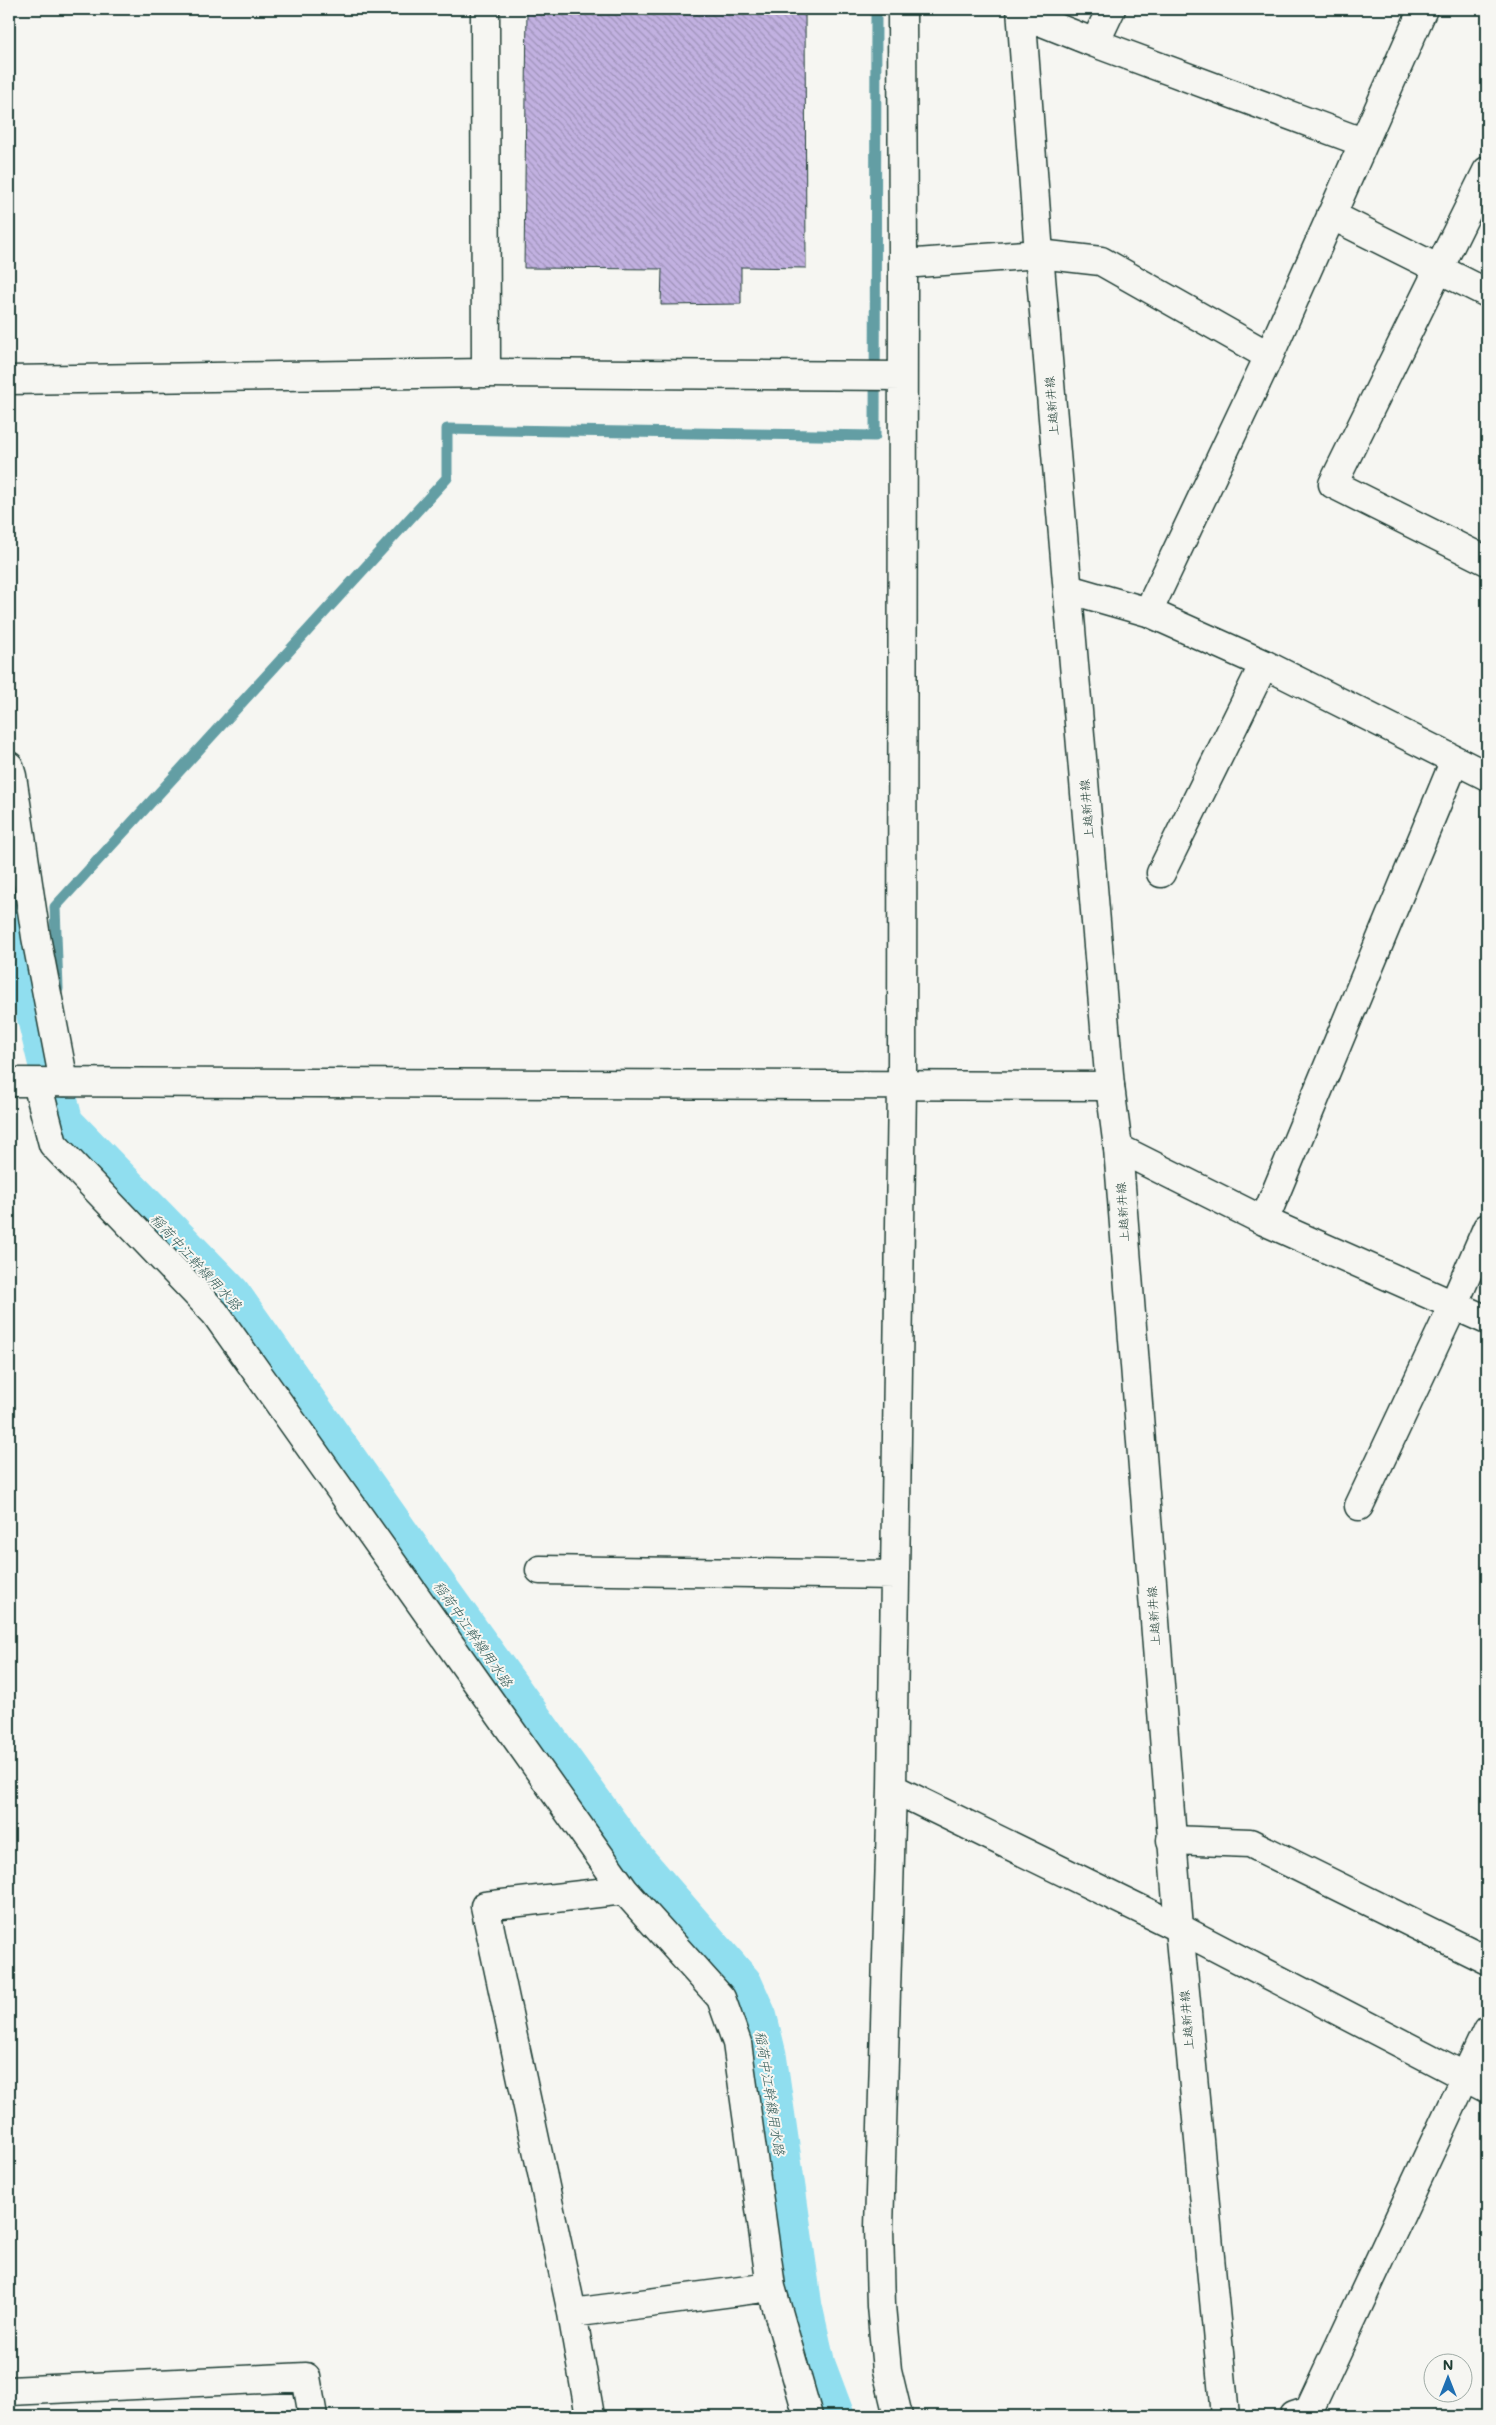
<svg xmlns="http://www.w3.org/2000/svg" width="1496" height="2425" viewBox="0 0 1496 2425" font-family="Mali,'Klee One',sans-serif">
<defs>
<pattern id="building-back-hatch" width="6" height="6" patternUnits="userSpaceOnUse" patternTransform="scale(1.25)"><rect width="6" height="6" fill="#c2b1e1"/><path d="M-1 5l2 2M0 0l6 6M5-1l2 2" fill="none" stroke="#9d91b7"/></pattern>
</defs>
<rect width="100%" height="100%" fill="#f6f6f2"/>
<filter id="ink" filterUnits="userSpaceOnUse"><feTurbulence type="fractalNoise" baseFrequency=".02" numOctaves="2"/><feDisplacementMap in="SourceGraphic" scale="10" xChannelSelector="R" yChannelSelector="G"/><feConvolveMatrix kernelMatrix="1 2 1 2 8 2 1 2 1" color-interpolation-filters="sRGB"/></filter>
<g filter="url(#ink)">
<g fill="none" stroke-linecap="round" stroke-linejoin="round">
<path stroke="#639ea4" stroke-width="11" d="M58,989L55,907L447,478V429L875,436L876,9
M61,1082L63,1123"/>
<path stroke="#90deef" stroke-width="41" d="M9,901L63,1123L230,1294L410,1550L626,1850L742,1984L757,2018L766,2055L802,2307L815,2365L834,2416"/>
</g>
<path fill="url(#building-back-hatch)" stroke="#1f3d34" d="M527,9H805L806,268L741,267V304L661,305L662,269L524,268Z"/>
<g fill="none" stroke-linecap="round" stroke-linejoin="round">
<g stroke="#1f3d34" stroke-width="31">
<path id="minor" d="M485,9L486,373
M902,9L903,264
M1022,14L1095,43L1111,9
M1095,43L1362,142
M1487,171L1333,484L1487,561
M1331,215L1487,293
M9,380L486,373L902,376
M1068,589L1148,612L1269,356L1423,9
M1148,612L1264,664L1487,776
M9,766L12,776L36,937L64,1082
M1161,873L1264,664
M37,1083L53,1144L215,1313L624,1890L721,1998L737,2043L771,2287L808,2416
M1118,1148L1264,1221L1487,1320
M1264,1221L1455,760
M1359,1506L1454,1304L1487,1228
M540,1570L895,1575
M892,1788L1179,1928L1487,2088
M1171,1840L1250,1843L1487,1960
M572,2313L771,2287
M9,2391L306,2377L313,2416
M590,2416L572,2313L485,1906L624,1890
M898,2416L887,2370L881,2306L879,2228L892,1788L902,1086L903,264L1039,254L1101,261L1269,356
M1294,2416L1309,2411L1487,2030"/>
</g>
<g stroke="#1f3d34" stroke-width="31">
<path id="tertiary" d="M9,1082L1110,1086"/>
</g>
<g stroke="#1f3d34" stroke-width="31">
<path id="primary" d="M1021,9L1039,254L1110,1086L1118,1148L1179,1928L1225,2416"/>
</g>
<use href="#minor" stroke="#f6f6f2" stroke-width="28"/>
<use href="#tertiary" stroke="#f6f6f2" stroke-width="28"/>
<use href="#primary" stroke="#f6f6f2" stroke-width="28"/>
</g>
</g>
<g text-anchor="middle" stroke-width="4" stroke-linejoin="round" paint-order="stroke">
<g font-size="12" fill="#1f3d34" stroke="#f6f6f2">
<text transform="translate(1052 406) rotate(-95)" y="4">上越新井線</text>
<text transform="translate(1087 809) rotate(-95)" y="4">上越新井線</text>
<text transform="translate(1123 1212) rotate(-94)" y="4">上越新井線</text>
<text transform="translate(1154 1616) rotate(-94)" y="4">上越新井線</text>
<text transform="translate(1187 2020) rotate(-95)" y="4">上越新井線</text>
</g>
<g font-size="14" font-style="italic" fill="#365d59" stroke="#f6f6f2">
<text transform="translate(196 1262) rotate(47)" y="5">稲荷中江幹線用水路</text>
<text transform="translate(473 1634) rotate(55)" y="5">稲荷中江幹線用水路</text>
<text transform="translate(770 2093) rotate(81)" y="5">稲荷中江幹線用水路</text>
</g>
</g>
<rect width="1496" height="2425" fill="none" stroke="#f6f6f2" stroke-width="30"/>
<rect x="15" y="15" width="1466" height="2395" fill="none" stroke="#1f3d34" stroke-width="2" filter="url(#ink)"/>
<g transform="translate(1448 2378)"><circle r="24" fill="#f6f6f2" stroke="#a0aca6"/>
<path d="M0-4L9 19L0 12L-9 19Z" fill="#1f6fb2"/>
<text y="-8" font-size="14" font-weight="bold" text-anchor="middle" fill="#1f3d34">N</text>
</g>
</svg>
